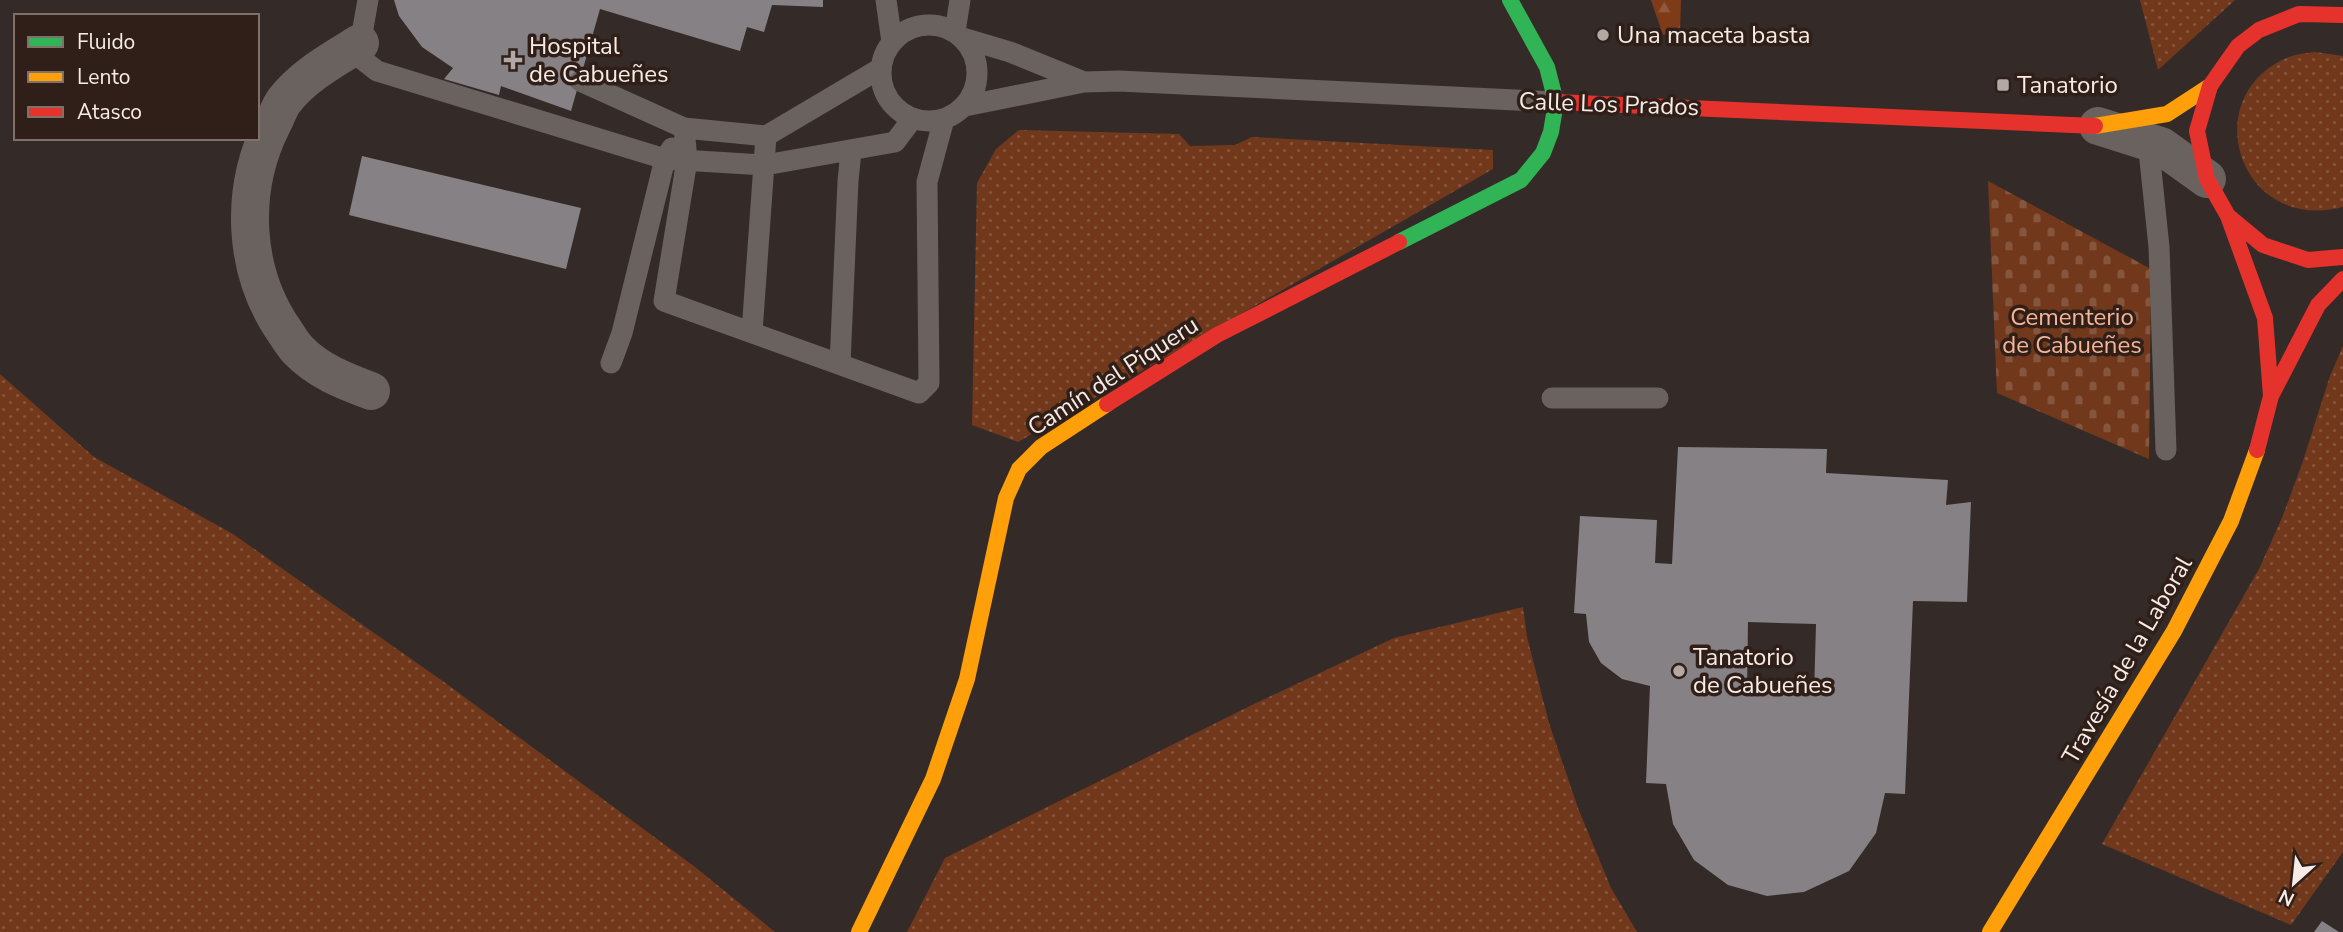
<svg xmlns="http://www.w3.org/2000/svg" width="2343" height="932" viewBox="0 0 2343 932" font-family="'Nunito Sans',sans-serif">
<defs>
<pattern id="green-dots" width="8" height="8" patternUnits="userSpaceOnUse" patternTransform="scale(1.75)"><rect width="8" height="8" fill="#71381c"/><path d="M2 2h.1M6 6h.1" fill="none" stroke="#86553d" stroke-width="1.8" stroke-linecap="round"/></pattern>
<pattern id="forest-firs" width="22" height="20" patternUnits="userSpaceOnUse" patternTransform="scale(1.75)"><rect width="22" height="20" fill="#7e3b18"/><path d="M5 1l3.5 6h-7zM16 11l3.5 6h-7z" fill="#91583a"/></pattern>
<pattern id="cemetery-stones" width="16" height="16" patternUnits="userSpaceOnUse" patternTransform="scale(1.75)"><rect width="16" height="16" fill="#71381c"/><path d="M2 7V4a2 2 0 0 1 4 0v3zM10 15v-3a2 2 0 0 1 4 0v3z" fill="#86553d"/></pattern>
</defs>
<rect width="100%" height="100%" fill="#342b28"/>
<path fill="url(#green-dots)" d="M2140,0H2235L2158,70Z
M2315,52L2343,56V207C2237,234 2196,94 2289,57C2297,54 2307,53 2315,52Z
M1019,130L1179,134L1190,146L1235,145L1252,137L1493,150V169L1018,442L972,425L977,183L996,149Z
M2343,346V852L2291,925L2102,844L2259,569L2282,518L2302,464L2330,376Z
M0,374L94,457L233,534L444,682L695,867L775,932H0Z
M1523,607L1527,637L1549,723L1578,808L1611,888L1637,932H907L945,858L1256,703L1394,638Z"/>
<path fill="url(#forest-firs)" d="M1651,0H1681L1680,30L1663,35Z"/>
<path fill="url(#cemetery-stones)" d="M1988,181L2151,269L2149,459L1997,393Z"/>
<path fill="#868184" fill-rule="evenodd" d="M394,0H823V7L772,5L764,32L747,27L740,51L600,9L571,111L501,86L499,95L444,79L453,68L422,47L399,16Z
M362,156L581,208L566,269L349,215Z
M1678,447L1827,449L1826,473L1948,480L1946,505L1971,502L1967,602L1913,601L1905,794L1885,793L1876,833L1849,871L1804,892L1767,896L1728,885L1694,860L1673,824L1666,784L1646,783L1650,686L1622,679L1601,663L1589,642L1586,614L1574,613L1580,516L1657,520L1655,563L1672,564ZM1748,622L1816,624L1814,695L1747,692Z
M2322,921L2339,932H2314Z"/>
<g fill="none" stroke-linecap="round" stroke-linejoin="round">
<path stroke="#6a625f" stroke-width="21" d="M368,0L358,56L377,71L665,159L765,165L895,142L913,118
M886,0L892,42
M881 73a48 48 0 1 1 96 0a48 48 0 1 1-96 0Z
M955,32L960,0
M963,38L1010,52L1084,82
M580,81L684,128L766,136
M965,106L1084,82L1119,81L1556,102
M684,128L687,160L664,301L919,393L929,383L927,182L944,119
M2148,141L2159,247L2166,450
M752,332L766,136L881,68
M611,363L622,333L665,159L672,148
M840,364L848,181L851,151
M1552,398H1658"/>
<path stroke="#6a625f" stroke-width="38" d="M360,43C334,59 303,76 284,101C279,108 276,118 272,125C239,191 243,272 285,332C289,338 293,345 298,350C318,371 344,381 371,391
M2098,126L2161,146L2207,179"/>
<path stroke="#30b455" stroke-width="16" d="M1399,242L1521,180L1543,153L1551,132L1556,102L1547,67L1510,0"/>
<path stroke="#ff9f0a" stroke-width="16" d="M2095,126L2167,114L2210,86
M859,932L933,779L967,679L1006,498L1019,469L1041,447L1107,404
M1990,932L2174,631L2231,521L2257,450"/>
<path stroke="#e5322d" stroke-width="16" d="M2343,15L2299,14L2259,30L2238,46L2210,86L2197,131L2207,179L2228,216L2263,245L2308,260L2343,257
M1556,102L2095,126
M2228,216L2265,318L2271,396
M1107,404L1217,335L1399,242
M2257,450L2271,396L2318,305L2343,279"/>
</g>
<g fill="#b2a8a4" stroke="#301f18" stroke-width="2.5">
<circle cx="1603" cy="35" r="7"/>
<path d="M509.5 49.5h7v7h7v7h-7v7h-7v-7h-7v-7h7z"/>
<rect x="1996" y="78" width="14" height="14" rx="3.5"/>
<circle cx="1679" cy="671" r="7"/>
</g>
<g text-anchor="middle" stroke-width="7" stroke-linejoin="round" paint-order="stroke">
<g font-size="24" fill="#f6ebe6" stroke="#301f18" text-anchor="start">
<text x="1617" y="43">Una maceta basta</text>
<text x="529" y="54">Hospital<tspan x="529" dy="28">de Cabueñes</tspan></text>
<text x="2017" y="93">Tanatorio</text>
<text x="1693" y="665">Tanatorio<tspan x="1693" dy="28">de Cabueñes</tspan></text>
</g>
<g font-size="24" fill="#f6ebe6" stroke="#301f18">
<text transform="translate(1609 104) rotate(2)" y="8">Calle Los Prados</text>
<text transform="translate(1113 376) rotate(-33)" y="8">Camín del Piqueru</text>
<text transform="translate(2127 660) rotate(-60)" y="8">Travesía de la Laboral</text>
</g>
<g font-size="24" fill="#f6b497" stroke="#301f18">
<text x="2072" y="325">Cementerio<tspan x="2072" dy="28">de Cabueñes</tspan></text>
</g>
</g>
<rect x="14" y="14" width="245" height="126" fill="#301f18" stroke="#7f716a" stroke-width="2"/>
<rect x="28" y="37" width="35" height="10" fill="#30b455" stroke="#7f716a" stroke-width="2"/>
<text x="77" y="49" font-size="21" fill="#f6ebe6">Fluido</text>
<rect x="28" y="72" width="35" height="10" fill="#ff9f0a" stroke="#7f716a" stroke-width="2"/>
<text x="77" y="84" font-size="21" fill="#f6ebe6">Lento</text>
<rect x="28" y="107" width="35" height="10" fill="#e5322d" stroke="#7f716a" stroke-width="2"/>
<text x="77" y="119" font-size="21" fill="#f6ebe6">Atasco</text>
<g transform="translate(2294 883) rotate(207)" stroke="#301f18" stroke-width="5" paint-order="stroke">
<path d="M0-5L12 26L0 18L-12 26Z" fill="#f6ebe6"/>
<text y="-10" font-size="19" font-weight="bold" text-anchor="middle" fill="#f6ebe6">N</text>
</g>
</svg>
